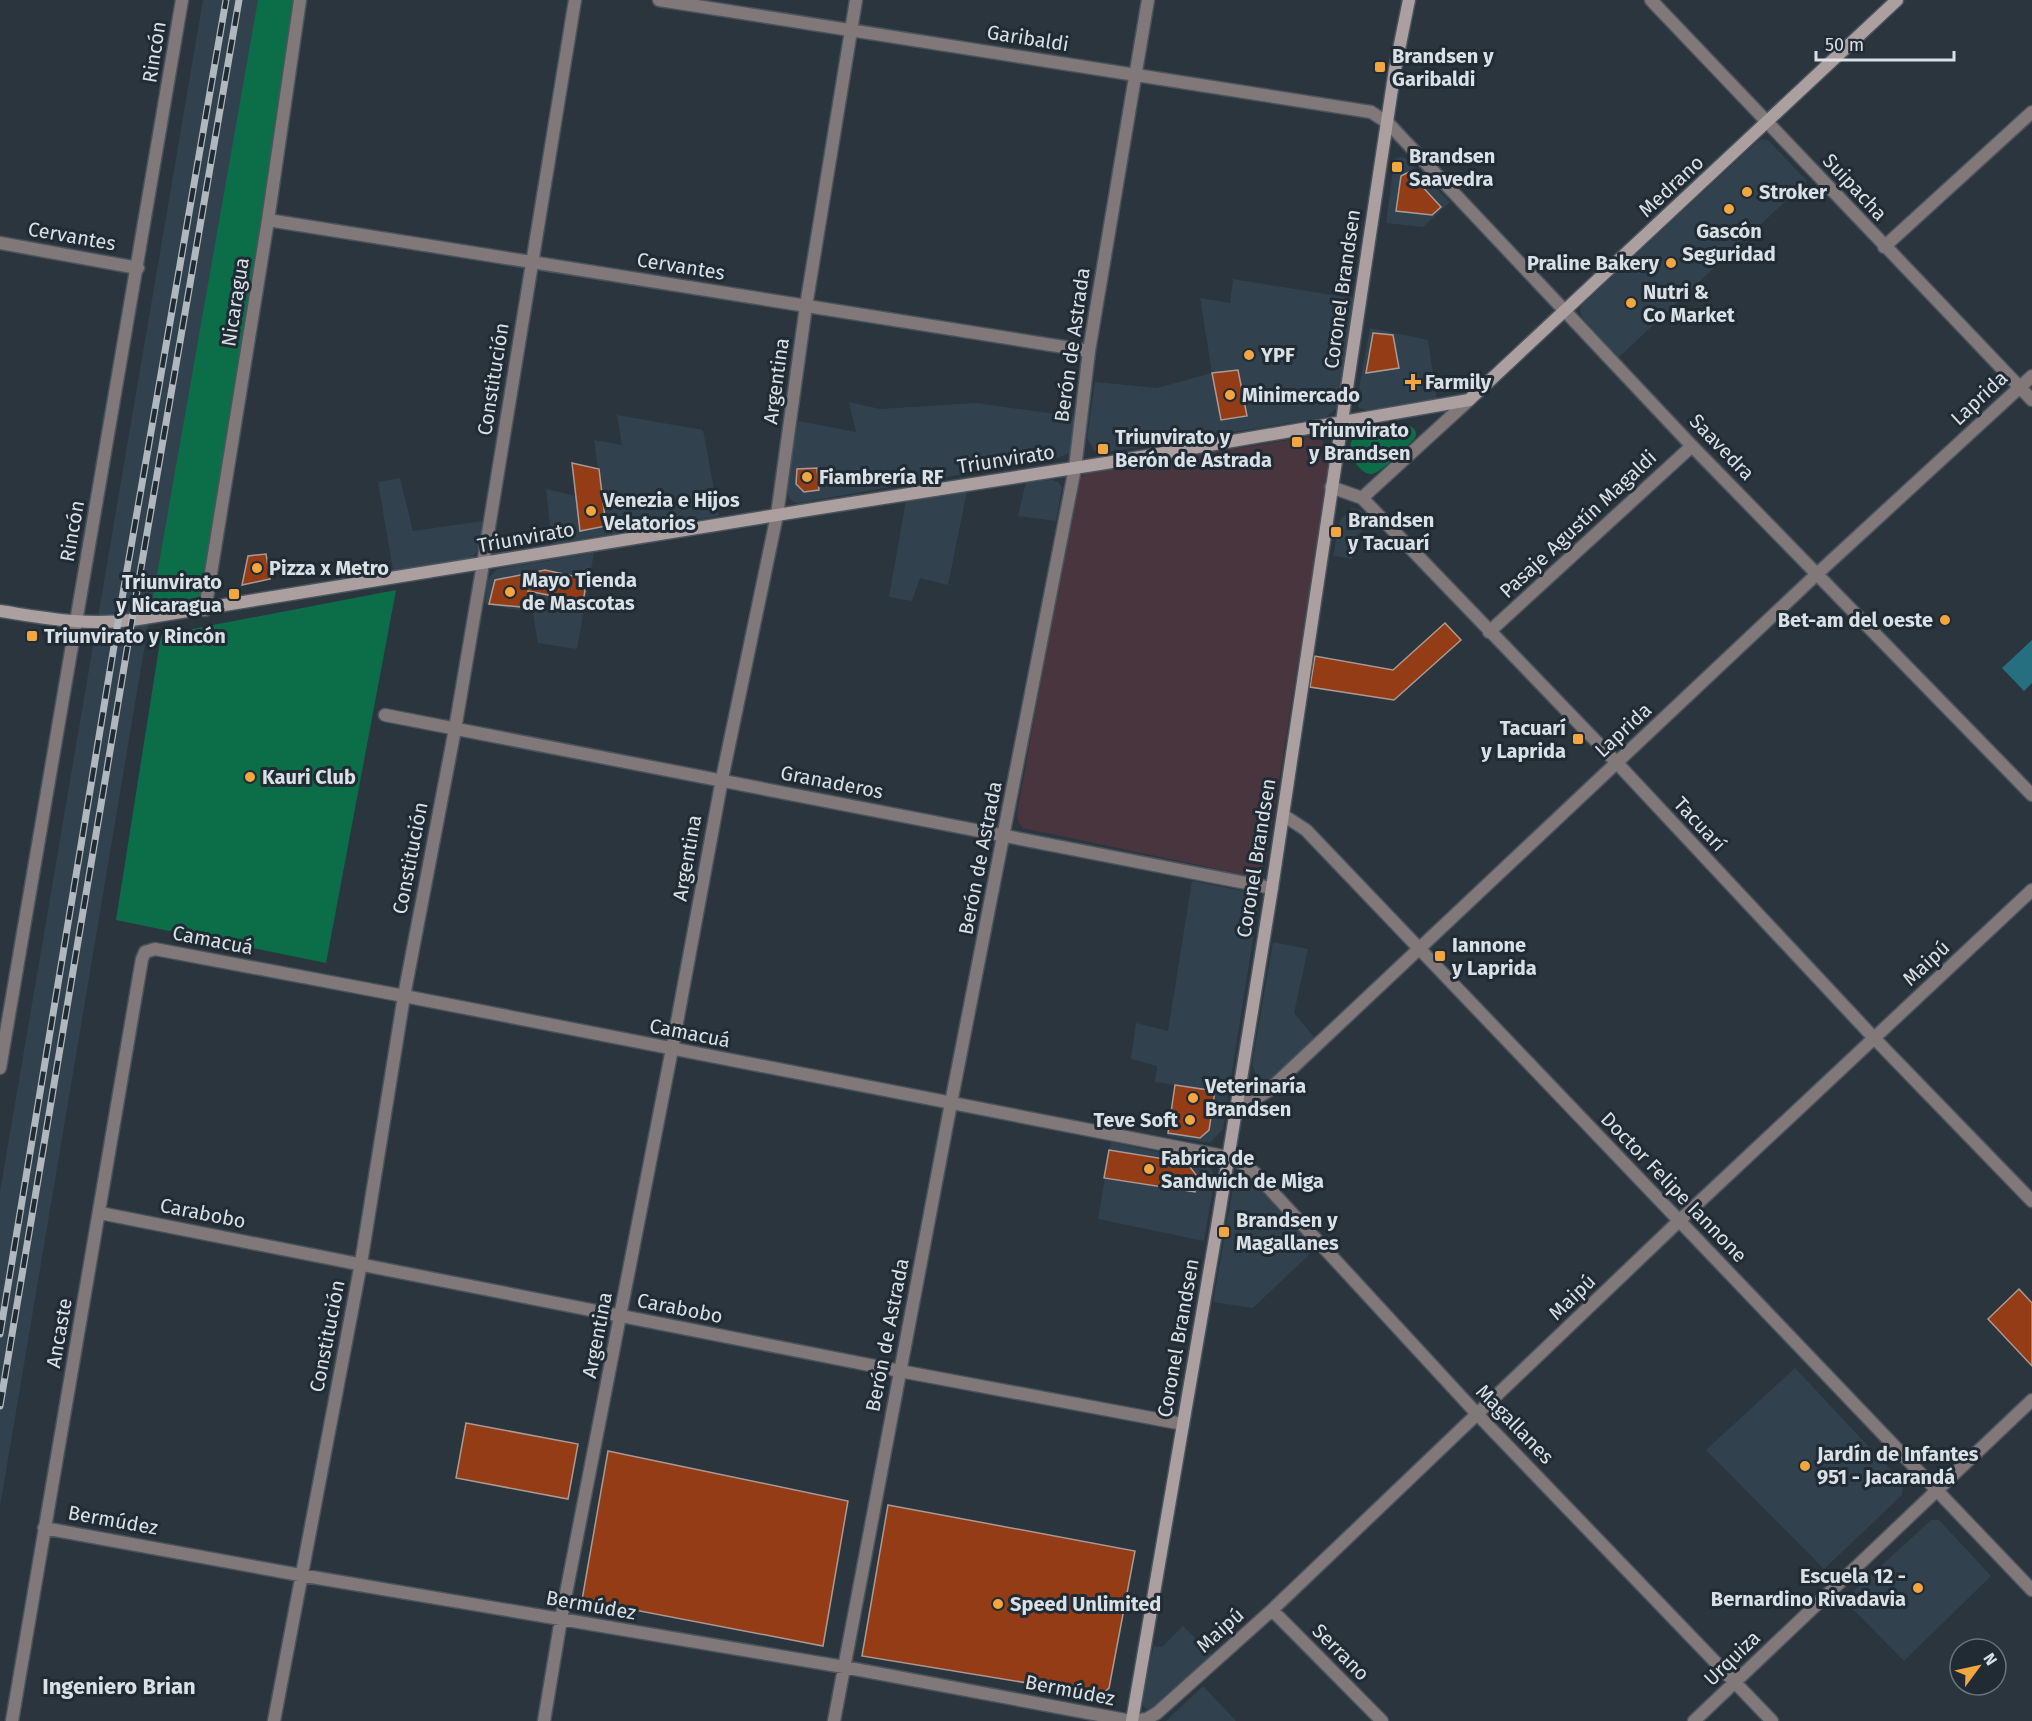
<svg xmlns="http://www.w3.org/2000/svg" width="2032" height="1721" viewBox="0 0 2032 1721" font-family="'Fira Sans',sans-serif">
<rect width="100%" height="100%" fill="#2a353e"/>
<path fill="#31424e" d="M203,0H259L152,603L0,1507V1192Z
M1762,139L1769,141L1807,181L1619,357L1583,319L1580,311L1582,305L1757,142Z
M1400,157L1405,158L1450,202L1423,227L1386,223L1394,162L1396,158Z
M1233,279L1357,299L1337,408L1326,417L1102,453L1094,451L1087,438L1095,382L1157,388L1212,373L1200,298L1230,303Z
M1370,328L1428,340L1437,400L1367,410L1359,408L1357,400Z
M849,402L880,409L976,403L1076,417L1073,446L1070,452L1061,457L799,503L794,502L790,499L785,487L798,421L856,432Z
M617,415L703,430L719,516L552,544L546,489L576,496L572,463L598,469L594,440L622,445Z
M400,478L413,531L483,521L479,549L474,555L469,558L393,570L378,482Z
M1052,480L1058,482L1062,487L1056,521L1018,516L1026,482Z
M967,491L948,585L920,578L912,601L889,597L906,500Z
M1352,508L1361,510L1373,521L1355,537L1352,559L1333,556L1340,520Z
M594,553L577,649L538,643L533,613L485,604L488,579L497,569Z
M1192,881L1248,892L1257,901L1258,907L1223,1129L1210,1143L1167,1136L1175,1085L1155,1082L1157,1066L1131,1059L1136,1023L1168,1031Z
M1273,942L1308,949L1294,1013L1315,1038L1269,1081H1263L1258,1079L1252,1065Z
M1111,1142L1203,1162L1209,1165L1215,1176L1204,1241L1098,1219Z
M1245,1180L1258,1183L1317,1247L1253,1308L1213,1302L1233,1189L1238,1183Z
M1795,1368L1903,1483L1902,1495L1824,1569L1706,1450Z
M1931,1520H1939L1991,1576L1904,1661L1844,1600Z
M1183,1626L1212,1655L1152,1709H1147L1143,1706L1141,1701L1154,1646L1162,1647Z
M1203,1686L1236,1721H1166Z"/>
<path fill="#48353d" d="M1308,437L1316,438L1323,441L1331,457L1266,862L1258,871L1246,875L1023,828L1018,822L1017,814L1075,489L1079,478L1089,472Z"/>
<path fill="#0b6e49" d="M258,0H297L202,601L151,608Z
M1408,425C1414,427 1418,432 1415,438C1407,446 1381,473 1372,474C1360,476 1339,446 1358,433Z
M396,590L326,963L116,920L161,635Z"/>
<path fill="#256f80" d="M2032,640V683L2024,691L2002,668Z"/>
<path fill="#933c15" stroke="#ab9a94" stroke-width="1.5" d="M1409,172L1441,207L1432,215L1396,211L1401,176Z
M1373,333L1393,335L1399,368L1366,373Z
M1238,370L1247,416L1221,420L1212,373Z
M572,463L599,469L606,526L580,531Z
M817,468L819,490L804,492L796,484L797,469Z
M266,554L270,579L242,585L248,556Z
M545,570L587,579L583,602L528,591L531,608L489,604L495,580Z
M1445,623L1461,640L1394,700L1310,687L1315,656L1393,670Z
M1175,1085L1215,1091L1209,1130L1200,1138L1168,1133Z
M1109,1150L1164,1159L1165,1153L1182,1157L1197,1176L1195,1192L1104,1178Z
M2019,1289L2032,1303V1366L1988,1319Z
M466,1423L578,1444L568,1499L456,1478Z
M608,1451L848,1501L823,1646L582,1600Z
M888,1505L1135,1551L1109,1688L1101,1695L862,1656Z"/>
<g fill="none" stroke-linecap="round" stroke-linejoin="round">
<g stroke="#4a545c" stroke-width="15">
<path id="street" d="M659,0L1371,112L1388,123L1692,446L2032,795
M1651,0L2032,400
M268,220L1089,351
M0,243L138,268
M1884,247L2032,112
M1331,487L1362,498L1617,763L1874,1038L2032,1201
M1362,498L1469,400
M205,610L268,220L300,0
M1489,632L1692,446
M385,715L1272,888
M1283,815L1306,830L2032,1590
M0,1068L182,0
M1237,1104L1255,1099L1268,1091L1818,573L2032,376
M100,1213L900,1371L1183,1424
M44,1528L300,1575L844,1667L1131,1721
M1272,1610L1382,1721
M12,1721L142,959L145,952L155,949L404,996L1228,1157L1242,1163L1255,1173L1478,1415L1772,1721
M274,1721L361,1263L404,996L455,729L483,564L575,0
M544,1721L561,1619L672,1049L722,779L777,515L806,306L856,0
M834,1721L951,1103L1075,468L1089,351L1148,0
M1134,1721L1147,1719L1157,1713L1272,1610L1679,1221L2032,890
M1694,1721L2032,1400"/>
</g>
<g stroke="#4a545c" stroke-width="15">
<path id="secondary" d="M0,611C46,618 85,626 132,620L820,508L1106,463L1469,400L1897,0
M1132,1721L1217,1227L1272,888L1380,168L1395,69L1409,0"/>
</g>
<use href="#street" stroke="#817979" stroke-width="12"/>
<use href="#secondary" stroke="#ac9fa0" stroke-width="12"/>
<g stroke="#b0b8be" stroke-width="7">
<path id="rail" d="M0,1334L118,622L226,0
M0,1406L132,620L239,0"/>
</g>
<use href="#rail" stroke="#202b34" stroke-width="4.5" stroke-dasharray="14" stroke-linecap="butt"/>
</g>
<g fill="#f1a640" stroke="#202b34" stroke-width="2">
<rect x="1374" y="61" width="12" height="12" rx="3"/>
<rect x="1391" y="161" width="12" height="12" rx="3"/>
<circle cx="1747" cy="192" r="6"/>
<circle cx="1729" cy="209" r="6"/>
<circle cx="1671" cy="263" r="6"/>
<circle cx="1631" cy="303" r="6"/>
<circle cx="1249" cy="355" r="6"/>
<path d="M1410 373h6v6h6v6h-6v6h-6v-6h-6v-6h6z"/>
<circle cx="1230" cy="395" r="6"/>
<rect x="1291" y="436" width="12" height="12" rx="3"/>
<rect x="1097" y="443" width="12" height="12" rx="3"/>
<circle cx="807" cy="477" r="6"/>
<circle cx="591" cy="511" r="6"/>
<rect x="1330" y="526" width="12" height="12" rx="3"/>
<circle cx="257" cy="568" r="6"/>
<circle cx="510" cy="592" r="6"/>
<rect x="228" y="588" width="12" height="12" rx="3"/>
<circle cx="1945" cy="620" r="6"/>
<rect x="26" y="630" width="12" height="12" rx="3"/>
<rect x="1572" y="733" width="12" height="12" rx="3"/>
<circle cx="250" cy="777" r="6"/>
<rect x="1434" y="950" width="12" height="12" rx="3"/>
<circle cx="1193" cy="1098" r="6"/>
<circle cx="1190" cy="1120" r="6"/>
<circle cx="1149" cy="1169" r="6"/>
<rect x="1218" y="1226" width="12" height="12" rx="3"/>
<circle cx="1805" cy="1466" r="6"/>
<circle cx="1918" cy="1588" r="6"/>
<circle cx="998" cy="1604" r="6"/>
</g>
<g text-anchor="middle" stroke-width="6" stroke-linejoin="round" paint-order="stroke">
<g font-size="20" fill="#d9e0e6" stroke="#202b34">
<text transform="translate(1028 38) rotate(9)" y="7">Garibaldi</text>
<text transform="translate(154 52) rotate(-81)" y="7">Rincón</text>
<text transform="translate(1671 186) rotate(-43)" y="7">Medrano</text>
<text transform="translate(1855 187) rotate(47)" y="7">Suipacha</text>
<text transform="translate(72 236) rotate(10)" y="7">Cervantes</text>
<text transform="translate(681 266) rotate(9)" y="7">Cervantes</text>
<text transform="translate(1342 289) rotate(-82)" y="7">Coronel Brandsen</text>
<text transform="translate(235 302) rotate(-81)" y="7">Nicaragua</text>
<text transform="translate(1072 345) rotate(-82)" y="7">Berón de Astrada</text>
<text transform="translate(493 379) rotate(-81)" y="7">Constitución</text>
<text transform="translate(776 381) rotate(-82)" y="7">Argentina</text>
<text transform="translate(1979 398) rotate(-43)" y="7">Laprida</text>
<text transform="translate(1722 447) rotate(46)" y="7">Saavedra</text>
<text transform="translate(1006 459) rotate(-9)" y="7">Triunvirato</text>
<text transform="translate(1578 524) rotate(-43)" y="7">Pasaje Agustín Magaldi</text>
<text transform="translate(72 531) rotate(-80)" y="7">Rincón</text>
<text transform="translate(526 537) rotate(-10)" y="7">Triunvirato</text>
<text transform="translate(1623 730) rotate(-43)" y="7">Laprida</text>
<text transform="translate(832 782) rotate(11)" y="7">Granaderos</text>
<text transform="translate(1700 824) rotate(47)" y="7">Tacuarí</text>
<text transform="translate(410 858) rotate(-79)" y="7">Constitución</text>
<text transform="translate(687 858) rotate(-80)" y="7">Argentina</text>
<text transform="translate(980 858) rotate(-79)" y="7">Berón de Astrada</text>
<text transform="translate(1256 858) rotate(-81)" y="7">Coronel Brandsen</text>
<text transform="translate(213 940) rotate(11)" y="7">Camacuá</text>
<text transform="translate(1926 963) rotate(-43)" y="7">Maipú</text>
<text transform="translate(690 1033) rotate(11)" y="7">Camacuá</text>
<text transform="translate(1674 1187) rotate(46)" y="7">Doctor Felipe Iannone</text>
<text transform="translate(203 1213) rotate(11)" y="7">Carabobo</text>
<text transform="translate(1572 1297) rotate(-44)" y="7">Maipú</text>
<text transform="translate(680 1308) rotate(11)" y="7">Carabobo</text>
<text transform="translate(59 1333) rotate(-80)" y="7">Ancaste</text>
<text transform="translate(597 1335) rotate(-79)" y="7">Argentina</text>
<text transform="translate(887 1335) rotate(-79)" y="7">Berón de Astrada</text>
<text transform="translate(327 1336) rotate(-79)" y="7">Constitución</text>
<text transform="translate(1178 1338) rotate(-80)" y="7">Coronel Brandsen</text>
<text transform="translate(1515 1424) rotate(46)" y="7">Magallanes</text>
<text transform="translate(113 1520) rotate(10)" y="7">Bermúdez</text>
<text transform="translate(591 1605) rotate(10)" y="7">Bermúdez</text>
<text transform="translate(1220 1630) rotate(-42)" y="7">Maipú</text>
<text transform="translate(1341 1652) rotate(45)" y="7">Serrano</text>
<text transform="translate(1732 1658) rotate(-44)" y="7">Urquiza</text>
<text transform="translate(1070 1690) rotate(11)" y="7">Bermúdez</text>
</g>
<g font-size="20" font-weight="bold" fill="#d9e0e6" stroke="#202b34" text-anchor="start">
<text x="1392" y="63">Brandsen y<tspan x="1392" dy="23">Garibaldi</tspan></text>
<text x="1409" y="163">Brandsen<tspan x="1409" dy="23">Saavedra</tspan></text>
<text x="1759" y="199">Stroker</text>
<text x="1729" y="238" text-anchor="middle">Gascón<tspan x="1729" dy="23">Seguridad</tspan></text>
<text x="1659" y="270" text-anchor="end">Praline Bakery</text>
<text x="1643" y="299">Nutri &amp;<tspan x="1643" dy="23">Co Market</tspan></text>
<text x="1261" y="362">YPF</text>
<text x="1425" y="389">Farmily</text>
<text x="1242" y="402">Minimercado</text>
<text x="1309" y="437">Triunvirato<tspan x="1309" dy="23">y Brandsen</tspan></text>
<text x="1115" y="444">Triunvirato y<tspan x="1115" dy="23">Berón de Astrada</tspan></text>
<text x="819" y="484">Fiambrería RF</text>
<text x="603" y="507">Venezia e Hijos<tspan x="603" dy="23">Velatorios</tspan></text>
<text x="1348" y="527">Brandsen<tspan x="1348" dy="23">y Tacuarí</tspan></text>
<text x="269" y="575">Pizza x Metro</text>
<text x="522" y="587">Mayo Tienda<tspan x="522" dy="23">de Mascotas</tspan></text>
<text x="222" y="589" text-anchor="end">Triunvirato<tspan x="222" dy="23">y Nicaragua</tspan></text>
<text x="1933" y="627" text-anchor="end">Bet-am del oeste</text>
<text x="44" y="643">Triunvirato y Rincón</text>
<text x="1566" y="735" text-anchor="end">Tacuarí<tspan x="1566" dy="23">y Laprida</tspan></text>
<text x="262" y="784">Kauri Club</text>
<text x="1452" y="952">Iannone<tspan x="1452" dy="23">y Laprida</tspan></text>
<text x="1205" y="1093">Veterinaría<tspan x="1205" dy="23">Brandsen</tspan></text>
<text x="1178" y="1127" text-anchor="end">Teve Soft</text>
<text x="1161" y="1165">Fabrica de<tspan x="1161" dy="23">Sandwich de Miga</tspan></text>
<text x="1236" y="1227">Brandsen y<tspan x="1236" dy="23">Magallanes</tspan></text>
<text x="1817" y="1461">Jardín de Infantes<tspan x="1817" dy="23">951 - Jacarandá</tspan></text>
<text x="1906" y="1583" text-anchor="end">Escuela 12 -<tspan x="1906" dy="23">Bernardino Rivadavia</tspan></text>
<text x="1010" y="1611">Speed Unlimited</text>
</g>
<g font-size="22" font-weight="bold" fill="#d9e0e6" stroke="#202b34">
<text x="119" y="1694">Ingeniero Brian</text>
</g>
</g>
<g transform="translate(1978 1667) rotate(57)"><circle r="28" fill="#202b34" stroke="#6a737b" stroke-width="1.5"/>
<path d="M0-4.5L10 22L0 15L-10 22Z" fill="#f1a640"/>
<text y="-9" font-size="16" font-weight="bold" text-anchor="middle" fill="#d9e0e6">N</text>
</g>
<path d="M1816 51v9h138v-9" fill="none" stroke="#d9e0e6" stroke-width="3"/>
<text x="1825" y="51" font-size="18" fill="#d9e0e6" stroke="#202b34" stroke-width="4.5" paint-order="stroke">50 m</text>
</svg>
